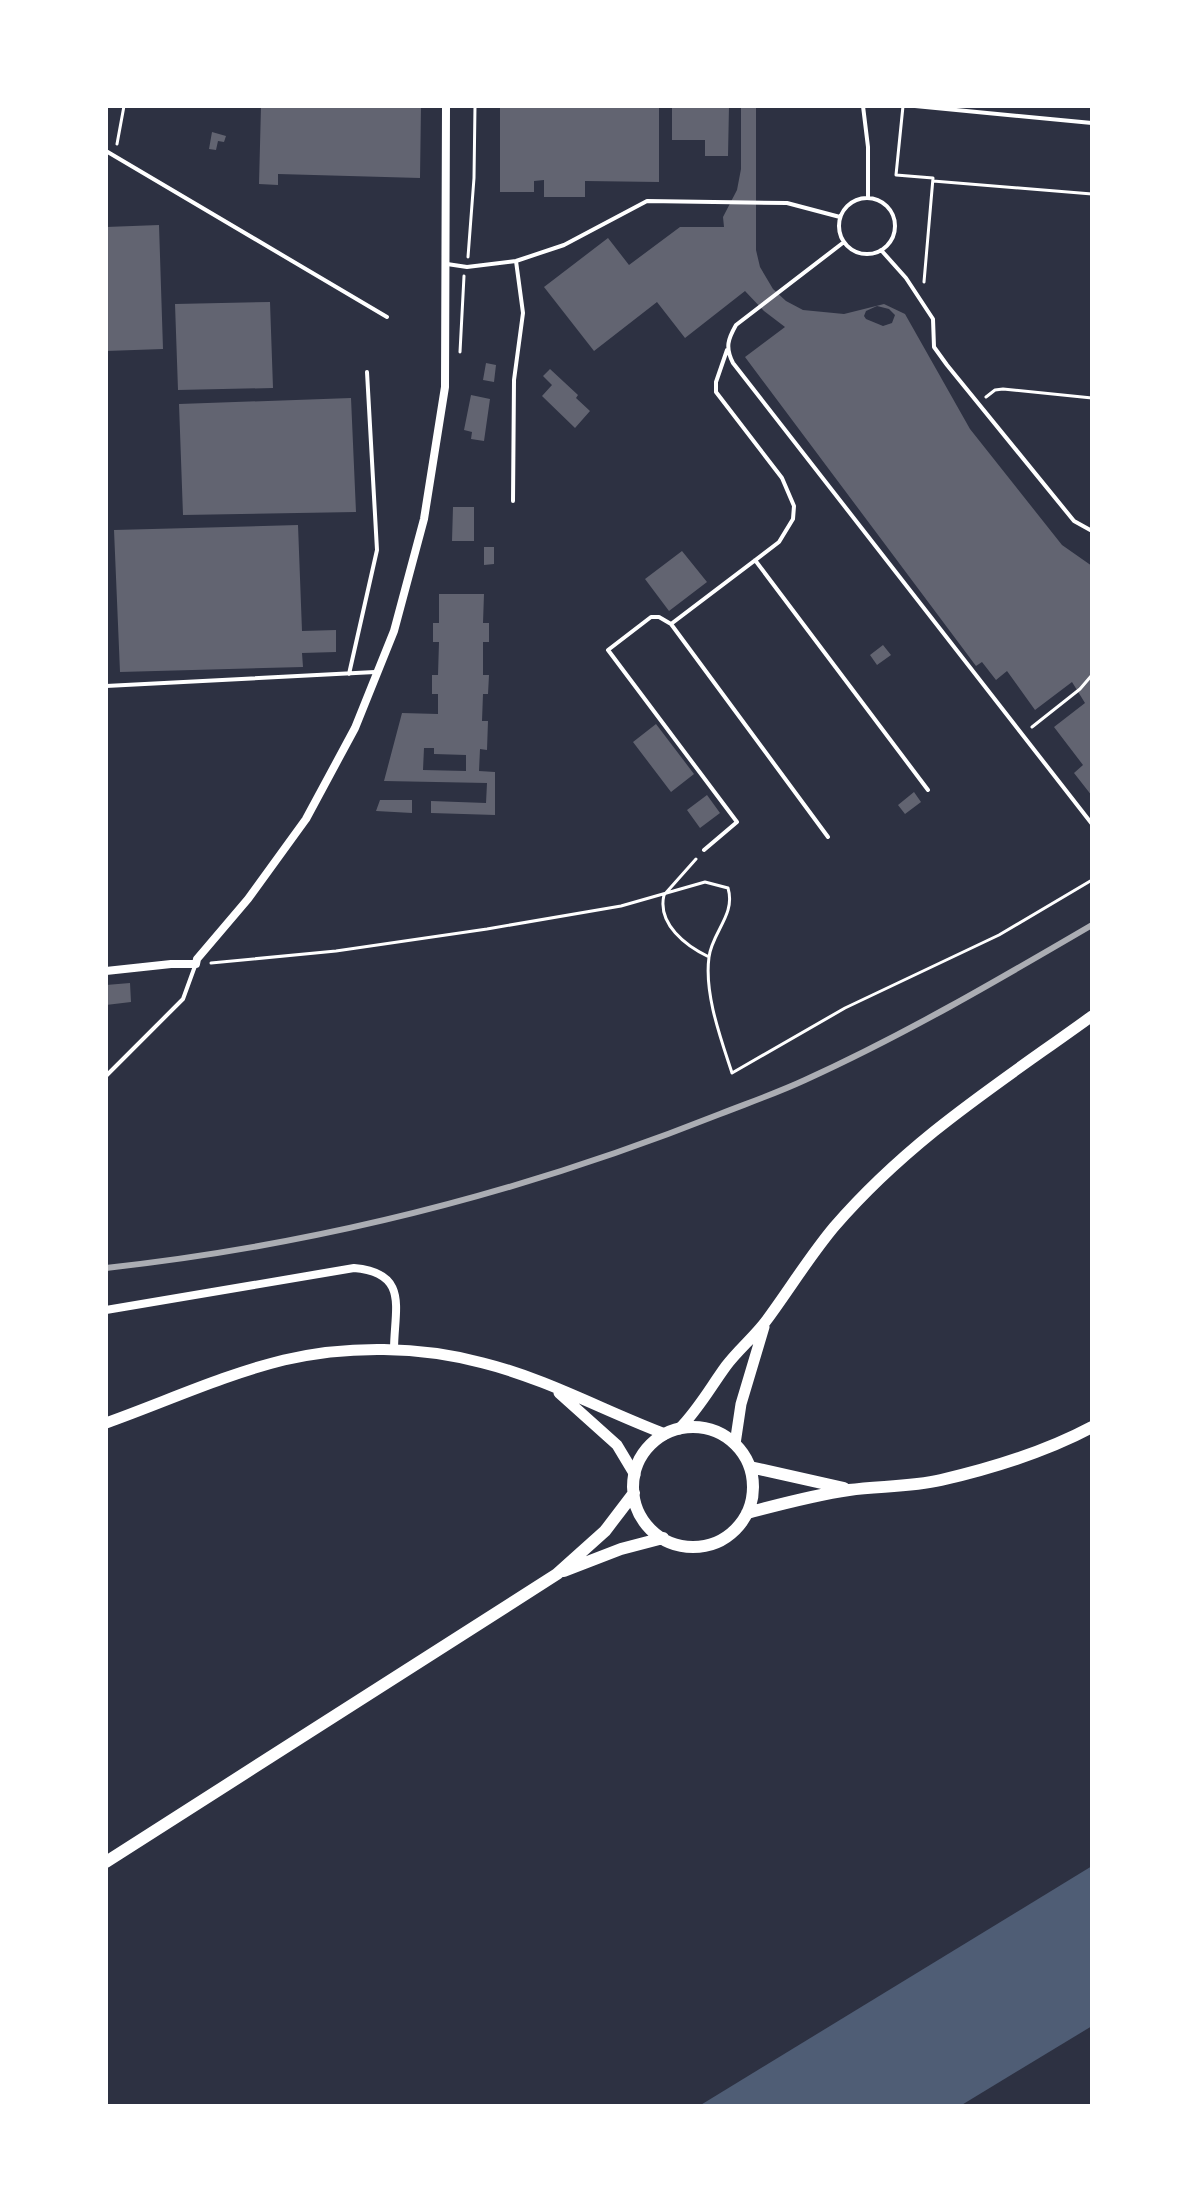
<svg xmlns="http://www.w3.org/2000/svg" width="1198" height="2212" viewBox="0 0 1198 2212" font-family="Montserrat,sans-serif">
<rect width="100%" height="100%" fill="#2d3142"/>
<path fill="#4f5d75" d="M1092,1866V2026L960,2106H699Z"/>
<path fill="#626471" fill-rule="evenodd" d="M261,106H421L420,178L278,174V185L259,184Z
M500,106H659V182L585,181V197H544V180L534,181V192H500Z
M672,106H729L728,156H705V140H672Z
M741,106H756V250L760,267L773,289L786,301L803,310L844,314L884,304L905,314L970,429L1062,545L1092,566V796L1074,773L1083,765L1054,727L1085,703L1072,682L1035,710L1007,671L996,680L982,662L976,666L745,357L785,327L764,311L745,291L685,338L657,302L594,351L544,287L608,238L629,265L680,227H724L723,217L737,190L741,169ZM877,306L889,309L895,315L892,323L883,326L866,319L864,316L866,311Z
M212,132L226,136L224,142L218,141L216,150L209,149Z
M159,225L163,349L106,351V227Z
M270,302L273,388L178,390L175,304Z
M486,363L496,365L494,382L483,380Z
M550,369L578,395L576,398L590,411L575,428L542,396L552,385L543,376Z
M471,395L490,399L484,441L471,439L472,432L464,430Z
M351,398L356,512L183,515L179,404Z
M453,507H474V541H452Z
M298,525L302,631L336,630V652L302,653L303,667L120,672L114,530Z
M484,547H494V564L484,565Z
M682,551L707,582L669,611L645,579Z
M439,594H484L483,623H489V642H483V675H489L488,694H483L482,721H488L487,750L480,749L479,771L495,772V815L431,813V801L486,803L487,783L384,781L402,713L438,714V694H432V675H438L439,642H433V623H439ZM424,748H434V754L466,755V771L423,770Z
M883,645L891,655L877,665L870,655Z
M656,724L694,774L671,792L633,742Z
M914,792L921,802L905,814L898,805Z
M707,795L720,813L700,828L687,810Z
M380,800H412V813L376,811Z
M130,983L131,1002L106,1005V985Z"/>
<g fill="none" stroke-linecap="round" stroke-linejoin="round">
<path stroke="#fff" stroke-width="3" d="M903,106L896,175L933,178L924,282
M117,144L124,106
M933,181L1092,194
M468,257L474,178L475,106
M460,352L464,276
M986,397L995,390L1003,389L1092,398
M1032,727L1080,689L1092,675
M696,859L664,895C657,924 686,946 709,957
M211,963L336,951L487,929L621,906L705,882L728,888C736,915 712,932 709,957C704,994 721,1039 732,1073L845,1008L999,935L1092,880"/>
<path stroke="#fff" stroke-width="4" d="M863,106L868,147V197
M915,106L1092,123
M106,151L387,317
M839 226a28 28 0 1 1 56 0a28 28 0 1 1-56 0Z
M844,242L736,325C728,339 725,347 733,363L1092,824
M881,250L906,278L933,319L934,347L947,365L1074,521L1092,531
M447,264L467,267L516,261L564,245L647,201L787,203L840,217
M513,501L514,380L523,313L516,261
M755,560L928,790
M106,574V535
M671,624L828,837
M349,674L377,550L367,372
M106,686L375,672
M704,850L737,822L608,650L651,617H659L671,624L779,542L793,519L794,506L782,478L716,392V382L727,350
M106,1076L183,999L195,966"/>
<path stroke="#fff" stroke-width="8" d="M106,971L171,964H196L197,959L248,899L306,819L355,728L394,631L424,519L445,387L446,106
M106,1310L354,1268C410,1273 394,1309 394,1350"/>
<path stroke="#fff" stroke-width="11" d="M559,1393L617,1445L635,1475
M106,1423C165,1402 223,1375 284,1360C348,1345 420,1346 483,1363C547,1379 604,1411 665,1434
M679,1429C698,1410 710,1388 726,1366C738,1350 754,1337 766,1321C789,1290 809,1257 834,1227C911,1138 998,1084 1092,1016
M735,1444L741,1404L764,1327"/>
<path stroke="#fff" stroke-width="12" d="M633 1487a60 60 0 1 1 120 0a60 60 0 1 1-120 0Z
M750,1467L844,1488
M747,1513C781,1504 814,1495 849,1490C880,1486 911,1487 941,1480C993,1468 1045,1452 1092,1427
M564,1571L621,1549L663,1538
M106,1862L557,1574L605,1531L634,1493"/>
<path stroke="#abadb3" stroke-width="6" d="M106,1268C316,1245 524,1192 720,1114C748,1103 777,1093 805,1080C904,1035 998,980 1092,925"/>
</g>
<rect width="1198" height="2212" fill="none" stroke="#ffffff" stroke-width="216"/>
</svg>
